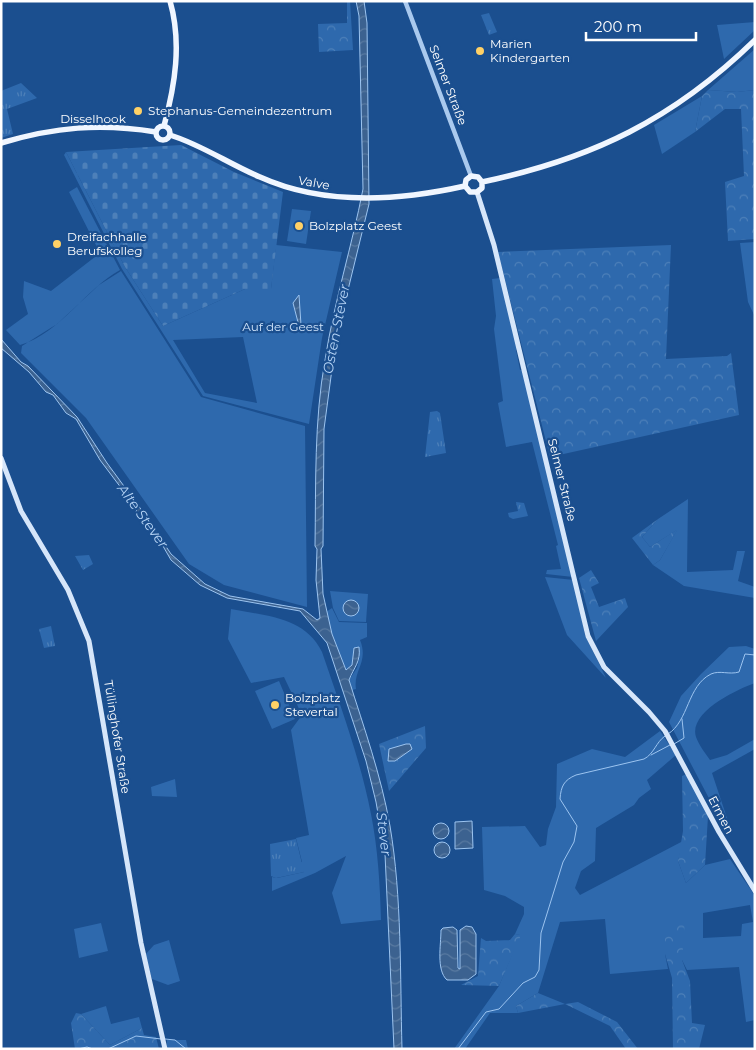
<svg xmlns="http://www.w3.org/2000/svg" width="756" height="1050" viewBox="0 0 756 1050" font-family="Montserrat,sans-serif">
<defs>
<pattern id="forest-crowns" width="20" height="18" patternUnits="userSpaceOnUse" patternTransform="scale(1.25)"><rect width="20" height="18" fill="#2e69ad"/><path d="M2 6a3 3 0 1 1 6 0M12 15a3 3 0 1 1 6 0" fill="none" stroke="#4d80b9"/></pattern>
<pattern id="cemetery-stones" width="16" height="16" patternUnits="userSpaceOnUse" patternTransform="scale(1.25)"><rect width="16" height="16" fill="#2e69ad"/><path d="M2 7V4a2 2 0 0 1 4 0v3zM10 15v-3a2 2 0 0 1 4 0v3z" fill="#4d80b9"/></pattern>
<pattern id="park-tufts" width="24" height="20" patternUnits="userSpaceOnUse" patternTransform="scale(1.25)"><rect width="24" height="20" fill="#2e69ad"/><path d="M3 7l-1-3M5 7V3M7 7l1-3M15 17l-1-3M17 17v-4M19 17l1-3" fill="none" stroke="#4d80b9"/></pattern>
<pattern id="water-waves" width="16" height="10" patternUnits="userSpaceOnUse" patternTransform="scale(1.25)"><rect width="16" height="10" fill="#3c6290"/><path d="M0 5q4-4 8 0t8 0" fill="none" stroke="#597aa1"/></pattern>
</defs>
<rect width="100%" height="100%" fill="#1b4f8f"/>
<path fill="#2e69ad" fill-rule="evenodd" d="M755,22V30L724,59L717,25Z
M755,49V90L737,92L708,90Z
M702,96L695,132L662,154L654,125Z
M66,152L125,267L163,326L245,289H271L276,245L342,252L322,338L309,424L203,396L122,269L64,155ZM243,337L257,403L205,393L173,340Z
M77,187L120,270C84,290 61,333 20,345L6,330L28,314L23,297L24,281L51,291L100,253L69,192Z
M292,209L311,211L306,244L287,241Z
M755,242V317L748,302L740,243Z
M121,271L201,397L305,426L307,607L224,585L189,564L86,418L21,353L22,346L57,324L99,285Z
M500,278L518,349L516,350L520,370H523L573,577L546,574L547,570L561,569L556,546L558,545L532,442L506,447L498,403L503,401L494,329L496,316L492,279Z
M688,499L687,572L733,570L737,551H745L738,581L755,587V598L684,586L653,565L660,560L677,530L650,547L642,537L658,519Z
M545,577L574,580L585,635L606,678L567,635Z
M330,591L368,594L366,622L339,621L333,608Z
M332,608L339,622L367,623V637L360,640C369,662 353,670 356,689L352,690L349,680L357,668L360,656L354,651L352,665L346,670L332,634L326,612Z
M231,609C266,616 305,617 322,652C340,705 360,758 371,814C378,849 380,885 381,920L341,924L332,893L346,856L315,873L272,891V877L277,878L304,872L296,863L302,862L296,838L309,835L291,730L302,715L284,677L251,683L228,639Z
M746,646L755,649V683C738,689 688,712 696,737C699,745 705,753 710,760L727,755L755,739V749L712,773L729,824L724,827L669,722L681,696L701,674L729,647Z
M279,681L295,719L272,729L255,691Z
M660,731L676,755L647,780L651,789L639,798L634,805L596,828L595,861L581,871L575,888L580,895L683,841L678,861L686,883L705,865L730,859L755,896V1020L746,1022L739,967L687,970L682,960L665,954L668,969L610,974L605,919L560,922L538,993L516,1006L518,1013H490L465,1049H454L499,986L520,935L515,934L524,914V907L505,896L484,890L482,827L525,826L540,847L546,845L548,829L556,807L557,764L592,749L625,757ZM750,905L753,922L742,924L741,936L703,938V913Z
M175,779L177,797L152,796L151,787Z
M101,923L108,951L79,958L74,929Z
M169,940L180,981L168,985L152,979L145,955L154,945Z
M106,1006L111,1024L139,1017L142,1028L110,1045L81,1014Z
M167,1040H186L188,1049H167Z"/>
<path fill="url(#forest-crowns)" d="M347,1H350L353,50L319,52L318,24L347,23Z
M708,90L737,92L755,90V239L728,241L725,182L744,176L741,109H725L695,132L702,96Z
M671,245L666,359L727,356L731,353L739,415L550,457L498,252Z
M658,519L642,537L650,547L678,529L660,560L653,565L632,538Z
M591,570L599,583L591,587L599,607L625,598L628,607L596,641L579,578Z
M425,726L426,748L389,791L379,744Z
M687,774L708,816L705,865L686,883L678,861L683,831L682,776Z
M685,919L682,960L690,981L692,1023L705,1025L699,1049H673L672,978L665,954V925Z
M515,934L521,935L499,986L461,985L478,976L481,938L486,941L510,940Z
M538,993L565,1004L578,1002L617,1022L638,1049H626L610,1026L565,1004L518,1013L516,1006Z
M76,1013L81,1014L110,1045L142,1028L144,1035L156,1037L159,1049H75L71,1023Z"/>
<path fill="url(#cemetery-stones)" d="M181,145L234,172L283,192L271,289H245L163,326L125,267L66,152Z"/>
<path fill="url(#park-tufts)" d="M489,13L497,32L489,35L481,15Z
M21,83L37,98L7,109L13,134L1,138V91Z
M437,411L440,413L446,453L425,457L430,412Z
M516,502L524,503L528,516L513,519L509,517L508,513L518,511Z
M89,555L93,564L83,570L75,556Z
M51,626L55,646L44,648L39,629Z
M296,839L304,872L276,878L271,876L270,844Z"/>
<path fill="url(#water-waves)" stroke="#9cc4f0" d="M356,1H364L367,23L369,204L336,339L324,429L323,546L321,549L323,594L332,634L346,670L352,665L354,648L359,647C361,662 354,667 349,680C364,728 381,775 390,826C402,897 400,976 402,1049H394L385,854L376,802L366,761L327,643L300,611L227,598L200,585L171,560L156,534L136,512L137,509L100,460L76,419L66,413L53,395L46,392L29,372L1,348V339L21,362L28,366L77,417L107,463L143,512L171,554L205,584L230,596L303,609L317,620L320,618L316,580L317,549L315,546C316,484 314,421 325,360C334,302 352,246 363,189L359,16Z
M299,295L301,325L299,326L293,303Z
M343 608a8 8 0 1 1 16 0a8 8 0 1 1-16 0Z
M406,744H410L412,749L395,761H388L389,749Z
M472,821L473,848L455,849V822Z
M433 831a8 8 0 1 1 16 0a8 8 0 1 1-16 0Z
M434 850a8 8 0 1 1 16 0a8 8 0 1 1-16 0Z
M466,926L472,927L476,934V974L468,980H447C436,970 441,945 441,930L443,928L453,927L457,930L458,968L460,969V930Z"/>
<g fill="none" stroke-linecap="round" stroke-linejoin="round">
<path stroke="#9cc4f0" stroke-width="1" d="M668,734C689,721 687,686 711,674C720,670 729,675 739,672L745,654L755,655
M674,744L684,738L682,719
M651,755L670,745
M165,1039L175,1040L186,1049
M78,1049L87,1047L93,1049
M108,1049L136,1036L161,1039
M458,1049L486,1012L499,1009L523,983L535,977L539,970L541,933L563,862L574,842L577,826L560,799C561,786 564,780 576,775L644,759C654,754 656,742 665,736"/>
<path stroke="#a9c9ee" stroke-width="4.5" d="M405,1L471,176"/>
<path stroke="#d6e6fa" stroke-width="5" d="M477,192L494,245L588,636L604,667L649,712L665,731L719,832L755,891
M1,458L21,511L68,590L89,641L141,943L165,1049"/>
<path stroke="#f0f6ff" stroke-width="5.5" d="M164,126C175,85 182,43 170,1
M156 133a7 7 0 1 1 14 0a7 7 0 1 1-14 0Z
M170,135C202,145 229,164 260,177C324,206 398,201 465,186
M1,143C55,127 100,123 156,132
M482,182C592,159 674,119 755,40
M465,186L470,192H477L482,188V182
M465,186L466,180L471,176L478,177L482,182"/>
</g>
<g fill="#ffd166" stroke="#1b4f8f" stroke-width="2">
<circle cx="480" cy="51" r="5"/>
<circle cx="138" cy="111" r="5"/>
<circle cx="299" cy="226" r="5"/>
<circle cx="57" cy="244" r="5"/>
<circle cx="275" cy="705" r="5"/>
</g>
<g text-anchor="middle" stroke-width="4.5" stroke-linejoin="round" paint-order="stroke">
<g font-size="12" fill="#fff" stroke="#1b4f8f" text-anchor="start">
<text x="490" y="48">Marien<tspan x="490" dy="14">Kindergarten</tspan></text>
<text x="148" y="115">Stephanus-Gemeindezentrum</text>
<text x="309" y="230">Bolzplatz Geest</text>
<text x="67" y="241">Dreifachhalle<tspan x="67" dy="14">Berufskolleg</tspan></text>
<text x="285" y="702">Bolzplatz<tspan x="285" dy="14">Stevertal</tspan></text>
</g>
<g font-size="12" fill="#fff" stroke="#1b4f8f">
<text transform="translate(448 85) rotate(69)" y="4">Selmer Straße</text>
<text x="93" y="123">Disselhook</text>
<text transform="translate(314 183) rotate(10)" y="4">Valve</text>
<text transform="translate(562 480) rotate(76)" y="4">Selmer Straße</text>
<text transform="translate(117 737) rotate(81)" y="4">Tüllinghofer Straße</text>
<text transform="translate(721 815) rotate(62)" y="4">Ermen</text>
</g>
<g font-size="12" fill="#cfe3fa" stroke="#1b4f8f">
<text x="283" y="331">Auf der Geest</text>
</g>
<g font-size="14" font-style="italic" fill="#b5d3f5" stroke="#1b4f8f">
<text transform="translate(336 329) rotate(-79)" y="5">Osten-Stever</text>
<text transform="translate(143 516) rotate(54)" y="5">Alte Stever</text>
<text transform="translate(384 834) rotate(83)" y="5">Stever</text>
</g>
</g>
<rect width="756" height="1050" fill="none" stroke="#ffffff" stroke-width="5"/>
<path d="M586 32v8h110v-8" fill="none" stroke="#ffffff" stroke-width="2.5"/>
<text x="594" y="32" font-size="15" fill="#ffffff" stroke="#1b4f8f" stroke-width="4" paint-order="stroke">200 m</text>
</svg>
